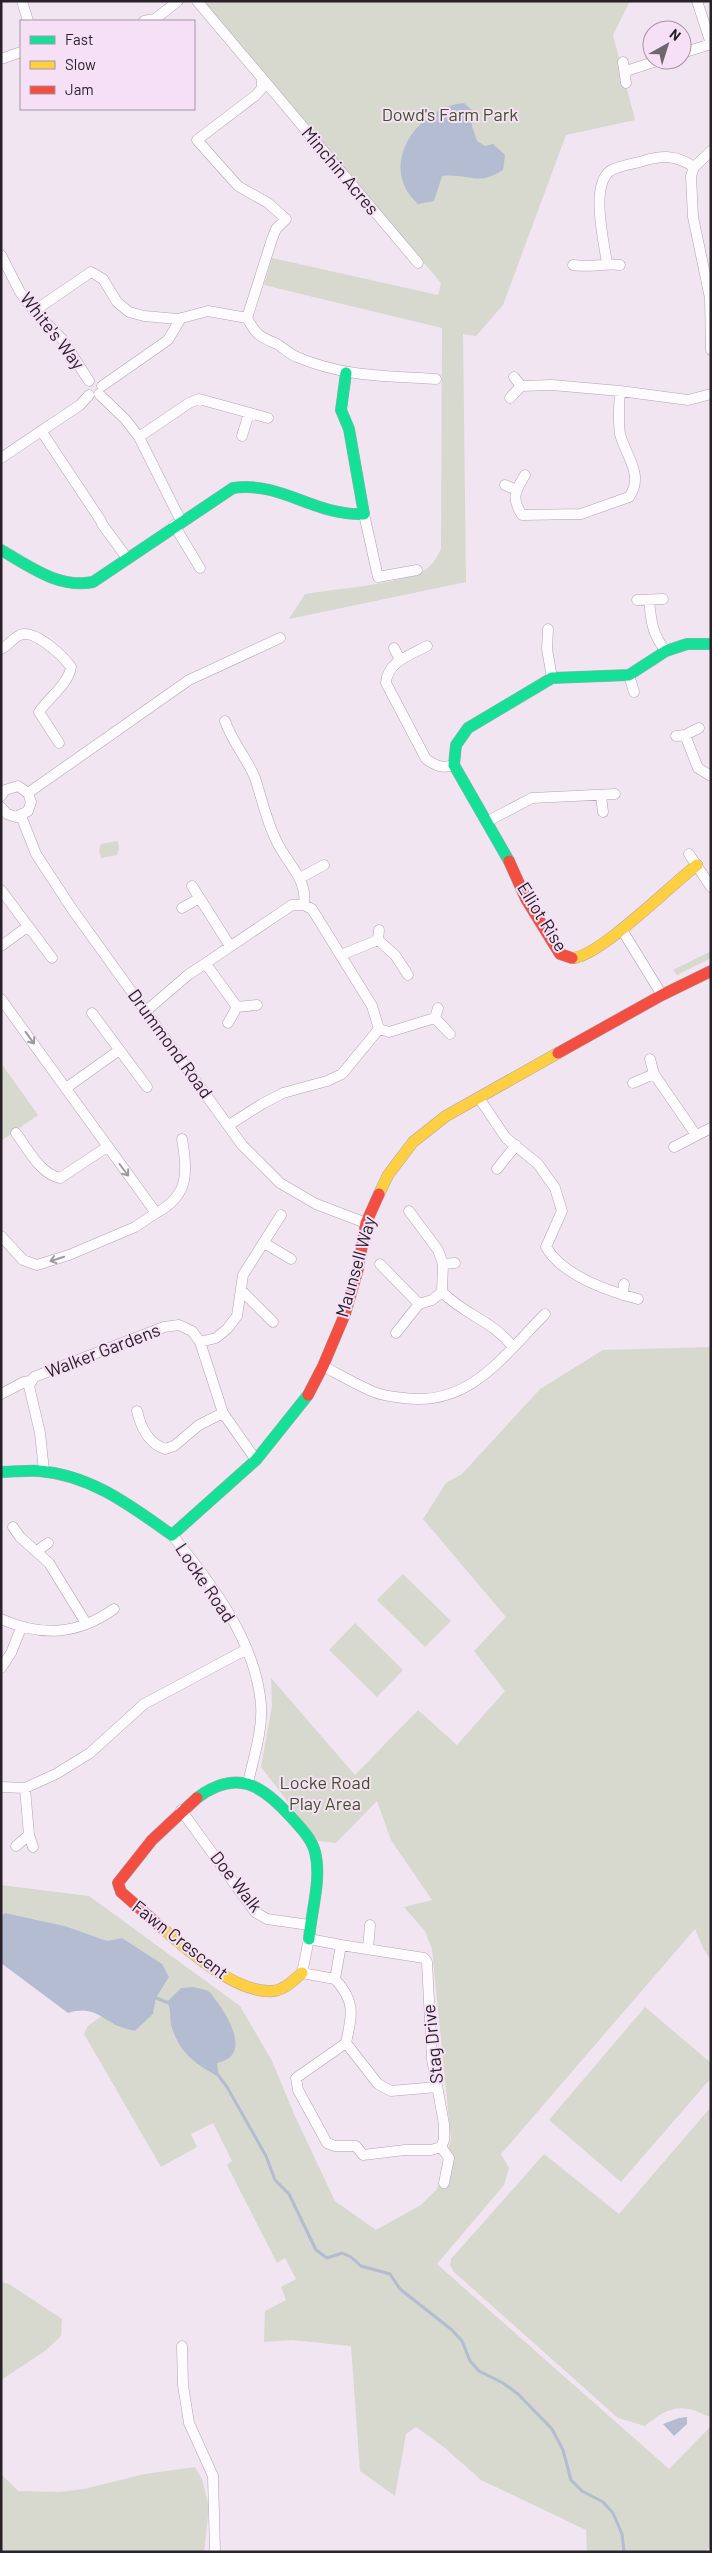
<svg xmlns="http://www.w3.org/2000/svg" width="712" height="2553" viewBox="0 0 712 2553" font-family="Barlow,sans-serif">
<rect width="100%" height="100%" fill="#f1e5f1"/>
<path fill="#d7d8ce" d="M202,1H630L613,35L635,120L566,135L503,305L476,336L463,334L466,582L289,619L305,594C335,589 401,584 425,570C433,565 437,557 441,549L442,328L264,285L272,258L438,295L441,283Z
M118,841L119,849L117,855L101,858L99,850L101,844Z
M711,951V958L677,975L673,970Z
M1,1063L38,1115L1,1141Z
M711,1347V1960L704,1950L695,1929L501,2154L509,2168L504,2185L437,2264L669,2469L711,2426V2546L705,2552H587L586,2530L481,2480L445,2448L416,2427L406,2434L395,2496L360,2471L351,2346L292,2340L264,2342L265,2311L286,2300L281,2287L296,2279L285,2258L277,2263L227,2165L232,2161L213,2123L191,2134L197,2147L161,2167L84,2034L88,2026L103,2015L113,2024L135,2031L153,2014L156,1998L169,1977L122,1938L107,1941L65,1926L5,1913L1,1916V1885L89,1896L240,2006L272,2061L294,2114L335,2201L376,2230L421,2205L437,2189L451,2139L432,1949L425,1931L404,1907L432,1900L391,1840L377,1801L336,1843L318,1841L261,1767L272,1706L271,1678L355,1775L418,1710L457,1745L505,1691L474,1651L506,1617L423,1519L446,1483L462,1474L540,1389L603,1350Z
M403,1574L451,1621L425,1647L377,1600Z
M355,1623L403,1670L377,1697L329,1650Z
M645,2007L711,2063V2078L621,2182L549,2120Z
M711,2107V2416C705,2417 702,2413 696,2411C675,2403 660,2413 645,2426L618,2418L454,2272L450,2265L451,2259L544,2154L619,2214Z
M1,2282L9,2284L62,2319L61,2336L45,2351L1,2380Z
M195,2467L202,2479L209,2507L204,2552H1V2474L18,2491L60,2492L84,2489L145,2474Z"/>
<path fill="#b3bcd0" d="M464,103L473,111L472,126L477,141L485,146L493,144L505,155L503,170C475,187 471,173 442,176L434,201L418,204C376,167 417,107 464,103Z
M5,1913L65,1926L107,1941L122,1938L162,1964L169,1977L156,1998L153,2014L135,2031C128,2029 118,2027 112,2023C96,2013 88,2007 68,2013L1,1963V1916Z
M193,1987C197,1988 204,1989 208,1991C212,1993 215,2000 218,2003C230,2020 251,2056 217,2063L219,2077C196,2064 181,2055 172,2028C169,2020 172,2010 167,2002L181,1988Z
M687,2417V2424L674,2436L663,2424L679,2418Z"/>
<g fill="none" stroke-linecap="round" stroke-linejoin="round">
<path stroke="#b3bcd0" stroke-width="3" d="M156,1998L169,2003
M218,2075L227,2087L266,2156L275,2180L289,2194L316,2250L327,2258L342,2253L351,2257L361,2266L390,2274L400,2289L452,2330L462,2341L470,2361L479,2371L503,2383L518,2394L552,2429L563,2450L571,2480L582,2491L603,2502L613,2513L622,2534L624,2552"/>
<g stroke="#aea5ae" stroke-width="11">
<path id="street" d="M22,1L28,21
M197,1L418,263
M697,1L711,44
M144,21L155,19L178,1
M682,53L711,44
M1,59L21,52
M623,62L626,83
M626,71L660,60
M262,79V88L256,95L197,140L238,186L268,203L286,219L276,229L272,239L247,318C257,336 259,336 277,344C284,348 289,354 297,357C344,377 386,376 436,379
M711,151L694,167L691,176L693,217L710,298L711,350
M1,255L20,292L34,311L62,339L89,381
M607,264C604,241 590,186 610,171C618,166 633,164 643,161C663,155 676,155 694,167
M573,265C590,268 604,263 620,265
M34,311L91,272L103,279L117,302L129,312L144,316L178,319L208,311L247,318
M514,377L521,386L552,385L620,391L688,400L711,394
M102,386L168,340L181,318
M99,394L125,419L139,437L181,521
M510,398L521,386
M42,432L101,521
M242,436L249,413
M139,437L189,403L199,399L268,418
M1,458L80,405L89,395
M525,475C515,491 511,498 522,515L581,514L629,497C645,475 625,455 620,434C618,420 619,405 620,391
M505,485L516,490
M364,514L378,577L417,570
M102,524L127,558
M174,525L200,568
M637,600L663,599
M649,600C651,620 652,635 666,651
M548,629L547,649L552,678
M427,646C410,655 387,662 386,683L426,759C436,766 443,769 454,765
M394,648L400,660
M1,649C8,646 13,638 20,635C35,629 63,656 71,667C68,685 49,697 39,712L59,743
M629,675L634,692
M225,721C232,742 247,758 255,778C262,799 266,820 276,840C286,863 308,878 304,905
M685,735L698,768L711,776
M676,736L685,735L699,728
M28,793L189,680L280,638
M1,796L5,790L18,786L28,793L31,802L28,811L16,817L7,814L1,807
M601,796L603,812
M21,816L36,854L72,909L242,1145L280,1183L316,1204L366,1223
M488,821L532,798L615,794
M689,854L711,887
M300,878L324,865
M192,886L230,946
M1,890L52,958
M182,908L198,899
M622,930L662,995
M378,940L379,930
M1,946L27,927
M341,955L378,940L395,955L408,975
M206,964L237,1007L257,1005
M1,999L156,1213L135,1227L69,1255L37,1265L23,1260L1,1236
M146,1011L188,975L292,905H304L312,909L372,1006L379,1029L342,1074L327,1081L283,1093L262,1104L229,1125
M92,1013L147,1087
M435,1018L450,1034
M228,1023L237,1007
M379,1029L389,1032L435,1018L438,1008
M650,1059L654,1074L696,1135
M633,1083L654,1074
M66,1088L118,1051
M479,1098L506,1138L538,1164L555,1188L562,1211L546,1247C563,1276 608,1291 638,1299
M16,1133C28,1149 40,1174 60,1178L107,1147
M674,1147L711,1128
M497,1169L516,1145
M409,1211L438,1250L443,1264L442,1292C466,1316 492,1320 513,1347
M156,1213C189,1196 188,1172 182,1139
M264,1243L291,1259
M380,1264L419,1304
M443,1264L455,1263
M241,1290L273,1322
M623,1295L624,1284
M396,1333L419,1304L432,1300L442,1292
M200,1342L216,1338L227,1329L237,1316L243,1275L281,1215
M323,1366C340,1375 357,1385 374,1392C383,1396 395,1397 404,1398C470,1407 504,1355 545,1314
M1,1394L24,1382L30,1381
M137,1411C141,1428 148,1443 165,1449L174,1446L199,1425L223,1413
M44,1471L40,1433L29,1386L34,1377L164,1327L179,1325L192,1331L200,1342L223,1413L256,1460
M13,1527L20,1537L49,1563L86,1623
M172,1535C211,1583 256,1641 261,1705C263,1730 253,1759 248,1783
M37,1551L48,1543
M1,1619C42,1637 77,1635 114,1609
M1,1668L11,1653L21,1628
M1,1787L25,1788L56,1774L90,1753L144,1704L247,1649
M25,1788L29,1835L33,1847
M181,1810L255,1912L267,1919L309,1925
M16,1846L29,1835
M309,1939L341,1945L335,1979L302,1973Z
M341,1945L424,1958L427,1962L432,2059L444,2124V2140L441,2147L449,2158L444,2183
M368,1949L370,1925
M335,1979C356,2002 352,2014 346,2043L296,2078L298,2090L327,2143L335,2146H356L363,2155L405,2150H431L441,2147
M346,2043L378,2084L391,2091L437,2087
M182,2346L183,2385L189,2423L213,2476L215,2552"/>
</g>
<g stroke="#aea5ae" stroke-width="12">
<path id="fast" d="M1,550C29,566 59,589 93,582L233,488C282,481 314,516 364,514L349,429L341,410L346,373
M509,861L454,765L456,745L468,728L552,678L629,675L666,651L687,644H711
M1,1472C14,1472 27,1470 39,1471C91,1475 131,1506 172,1535L256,1460L308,1395
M197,1798C237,1768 262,1785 291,1817C300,1827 312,1839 315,1852C322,1879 311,1912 309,1939"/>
</g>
<g stroke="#aea5ae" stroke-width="12">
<path id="slow" d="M572,958C598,958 672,884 697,865
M379,1194L388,1175L413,1142L446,1116L558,1053
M162,1928C188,1950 236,1994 273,1991C284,1990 294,1980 302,1973"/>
</g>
<g stroke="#aea5ae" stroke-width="12">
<path id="jam" d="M509,861L526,899L560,954L572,958
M558,1053L662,995L711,971
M308,1395L323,1366L345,1314L358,1269L366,1223L379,1194
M162,1928L121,1892L118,1883L152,1840L197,1798"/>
</g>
<use href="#street" stroke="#fdfbfd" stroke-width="10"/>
<use href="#fast" stroke="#16e098" stroke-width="11"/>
<use href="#slow" stroke="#ffcf43" stroke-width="11"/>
<use href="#jam" stroke="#f24e42" stroke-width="11"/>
</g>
<defs><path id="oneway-shaft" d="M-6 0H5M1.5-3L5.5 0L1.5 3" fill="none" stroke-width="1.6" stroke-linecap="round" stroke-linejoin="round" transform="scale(1.25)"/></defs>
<g stroke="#9e999e">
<use href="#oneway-shaft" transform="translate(30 1038) rotate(54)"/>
<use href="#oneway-shaft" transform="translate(124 1170) rotate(53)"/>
<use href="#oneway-shaft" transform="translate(57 1259) rotate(162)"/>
</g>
<g text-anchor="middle" stroke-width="4" stroke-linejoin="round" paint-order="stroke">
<g font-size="18" fill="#3f5125" stroke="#f6e0f6">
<text x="450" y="121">Dowd's Farm Park</text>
<text x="325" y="1789">Locke Road<tspan x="325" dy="21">Play Area</tspan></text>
</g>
<g font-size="18" fill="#292129" stroke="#f6e0f6">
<text transform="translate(340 171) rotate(50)" y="6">Minchin Acres</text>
<text transform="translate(52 331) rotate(52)" y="6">White's Way</text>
<text transform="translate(542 917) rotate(58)" y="6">Elliot Rise</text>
<text transform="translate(170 1044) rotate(54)" y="6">Drummond Road</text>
<text transform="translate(356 1267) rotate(-74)" y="6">Maunsell Way</text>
<text transform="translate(103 1351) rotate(-21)" y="6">Walker Gardens</text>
<text transform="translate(205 1583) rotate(56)" y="6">Locke Road</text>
<text transform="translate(236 1882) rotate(52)" y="6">Doe Walk</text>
<text transform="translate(180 1940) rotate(38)" y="6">Fawn Crescent</text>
<text transform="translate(433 2044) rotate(-96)" y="6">Stag Drive</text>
</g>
</g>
<rect width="712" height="2553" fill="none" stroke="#292129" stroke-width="5"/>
<rect x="20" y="20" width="175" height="90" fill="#f6e0f6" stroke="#a494a4"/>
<rect x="30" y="36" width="25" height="8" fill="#16e098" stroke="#a494a4"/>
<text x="65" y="45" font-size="15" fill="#292129">Fast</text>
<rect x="30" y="61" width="25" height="8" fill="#ffcf43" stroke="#a494a4"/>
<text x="65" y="70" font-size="15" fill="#292129">Slow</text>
<rect x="30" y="86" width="25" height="8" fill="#f24e42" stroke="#a494a4"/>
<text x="65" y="95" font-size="15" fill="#292129">Jam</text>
<g transform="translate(667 45) rotate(39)"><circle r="24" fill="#f6e0f6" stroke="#a494a4"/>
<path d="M0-4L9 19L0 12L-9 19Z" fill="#6f666f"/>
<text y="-8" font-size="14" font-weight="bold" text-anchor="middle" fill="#292129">N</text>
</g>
</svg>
